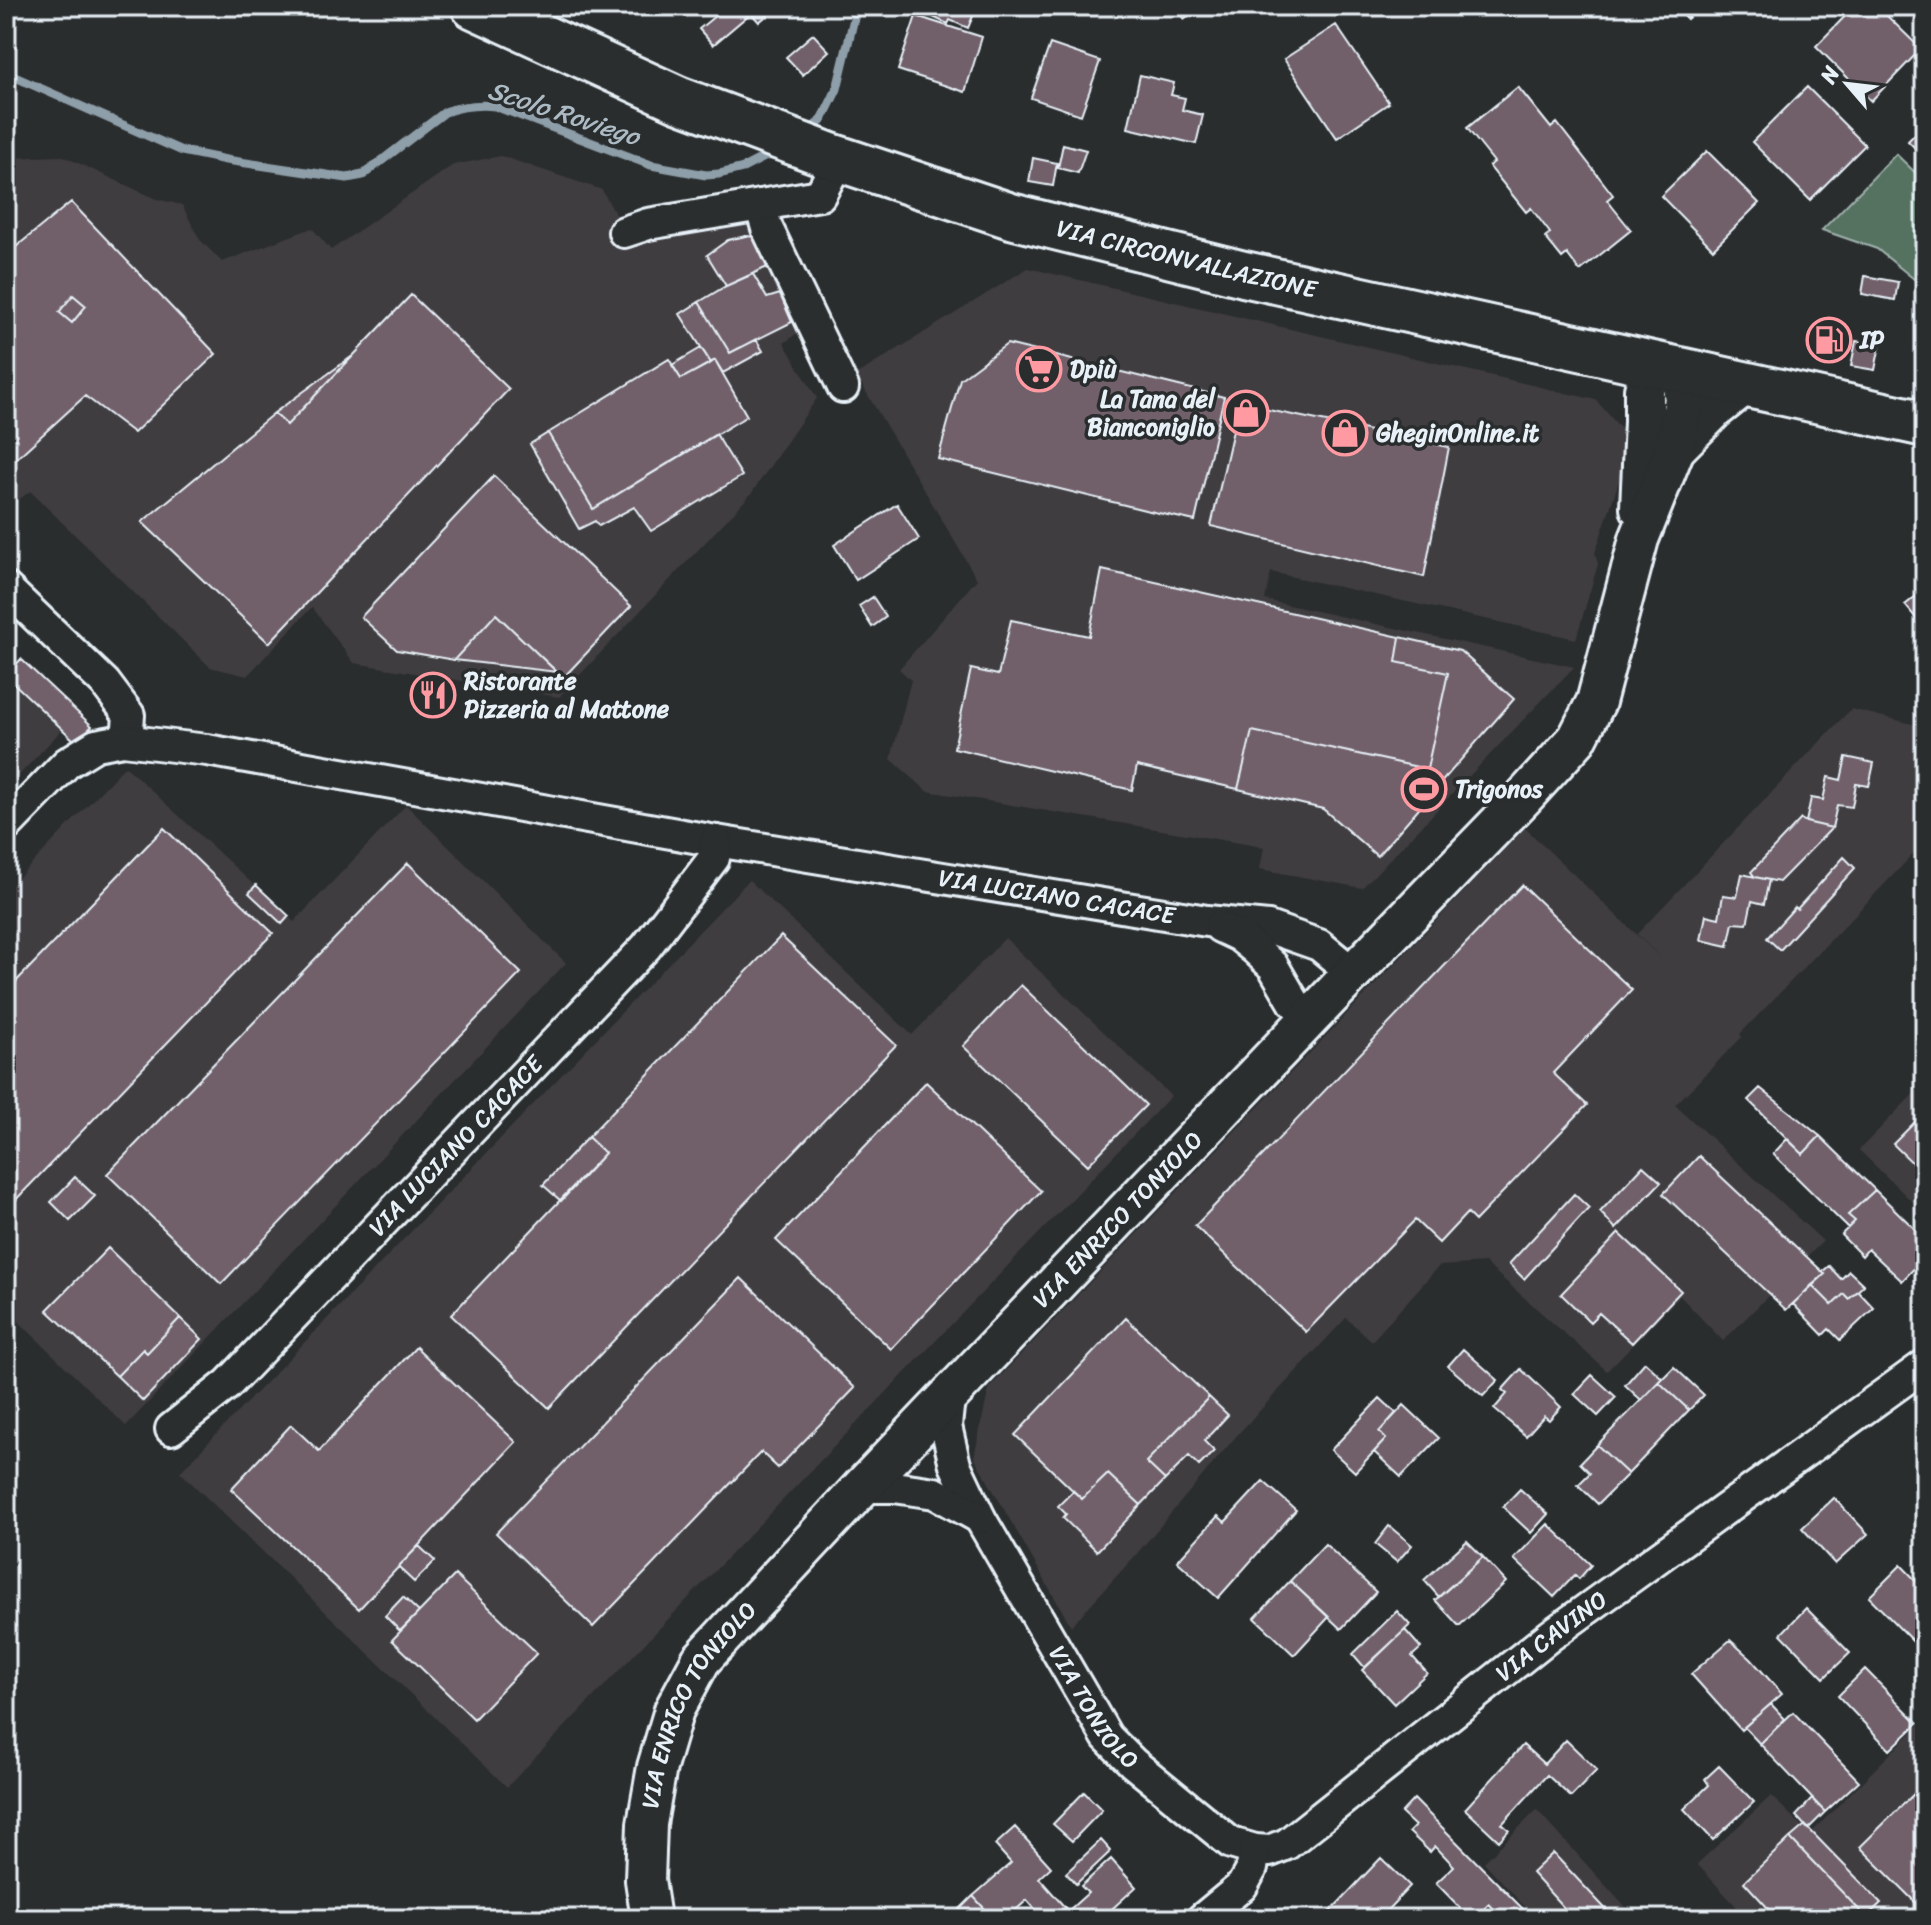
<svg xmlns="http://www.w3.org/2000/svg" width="1931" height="1925" viewBox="0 0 1931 1925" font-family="Sriracha,sans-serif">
<rect width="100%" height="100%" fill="#2a2d2e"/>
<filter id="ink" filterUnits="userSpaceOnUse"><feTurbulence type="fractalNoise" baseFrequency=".0125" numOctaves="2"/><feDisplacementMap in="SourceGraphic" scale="16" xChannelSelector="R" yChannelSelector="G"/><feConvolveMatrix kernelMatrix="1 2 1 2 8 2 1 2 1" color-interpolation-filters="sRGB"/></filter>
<g filter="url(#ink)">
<path fill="#3f3c40" d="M63,156L156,199L182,205L200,240L222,262L312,228L331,250L453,165L501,156L602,190L631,242L749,220L804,328L784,343L817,398L751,494L559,697L354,663L312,607L247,676L210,667L30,491L6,510V158Z
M1028,268L1596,400L1621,429L1626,448L1624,466L1595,553L1598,564L1576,639L1271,572L1265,600L1574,667L1362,888L1260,869L1264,847L927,791L891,759L911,680L899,669L977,579L856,375Z
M6,651L71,720L6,789Z
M1851,709L1925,727V842L1740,1034L1742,1037L1675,1105L1823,1241L1723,1341L1680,1296L1607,1371L1485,1263L1439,1266L1372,1341L1346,1318L1238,1434L1134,1557L1071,1626L974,1457L989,1388L1525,828L1662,959L1637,934Z
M125,766L294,922L406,805L566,963L126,1426L6,1309V891Z
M749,880L912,1035L1005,938L1171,1096L507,1787L180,1472Z
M1925,1082V1214L1859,1150Z
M1925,1719V1919H1748L1697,1864L1771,1796L1810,1834Z
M1537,1810L1636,1919H1536L1484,1862Z"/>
<path fill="#557160" stroke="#9eb1ac" stroke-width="2" d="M1896,154L1925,182V288L1877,249L1822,230Z"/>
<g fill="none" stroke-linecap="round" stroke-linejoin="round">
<path stroke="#8e9faa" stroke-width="9" d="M6,73L182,151L226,160L347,178L363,175L445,112C462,106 477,104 495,106L651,165L706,175L719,174L743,168L776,151
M806,133L822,120L837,89L857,6"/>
</g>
<path fill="#71606b" stroke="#e8f1f8" stroke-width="2" d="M727,6H766L771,12L759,22L751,13L713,45L699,29Z
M909,6H969L976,9L968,28L950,20L948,24Z
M1172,6H1200L1184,19Z
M1674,6H1701L1687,19Z
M1855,6H1877L1921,49L1871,101L1816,46Z
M916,16L982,37L965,92L898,70Z
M1336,25L1389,103L1337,138L1284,59Z
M813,34L829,51L803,75L786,57Z
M1050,44L1100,61L1081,115L1031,98Z
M1140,75L1174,83L1171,95L1185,98L1182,110L1203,115L1196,144L1128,128Z
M1518,87L1551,128L1557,123L1613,195L1607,200L1631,230L1580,271L1567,254L1562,258L1545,237L1550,233L1531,208L1526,212L1489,166L1494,162L1467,128Z
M1807,87L1865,145L1810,200L1752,142Z
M1925,124V158L1908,141Z
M1063,144L1086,150L1078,173L1058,168Z
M1707,151L1759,203L1713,249L1661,196Z
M1033,158L1057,163L1053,186L1029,182Z
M71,202L216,354L134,433L85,396L6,468V255Z
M746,236L756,237L774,264L726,286L707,255L728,240Z
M753,274L767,298L780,294L792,322L730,353L699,302L726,286Z
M1865,276L1898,282L1895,300L1862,294Z
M73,295L86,306L72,323L59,312Z
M411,295L509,389L269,643L142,522L274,413L287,425Z
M699,302L730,353L756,339L763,351L723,373L715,360L711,363L680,314Z
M1856,341L1880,345L1875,370L1851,366Z
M1007,344L1224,397L1195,521L1145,510L938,459L960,379Z
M701,348L711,363L681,379L672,365Z
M354,355L287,425L274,413Z
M669,359L681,379L715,360L747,416L593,509L548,433Z
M1239,404L1449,447L1424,577L1211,526Z
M548,433L593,509L716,434L742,476L651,531L634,507L599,526L595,521L579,529L530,444Z
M494,476L631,606L563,678L496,614L454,660L397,650L361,617Z
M897,504L919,539L856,580L834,545Z
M1102,570L1400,637L1396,662L1448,673L1427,769L1252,731L1238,789L1137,766L1132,790L954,748L971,669L998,675L1011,620L1089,636Z
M1925,589V629L1905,605Z
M873,597L886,617L872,627L859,606Z
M496,614L520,637L557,672L454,660Z
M1400,637L1460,651L1514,699L1377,856L1323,809L1238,789L1252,731L1427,769L1448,673L1396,662Z
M21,659L92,726L76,742L6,676Z
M1846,757L1874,763L1869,786L1856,784L1852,807L1837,805L1832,828L1806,822L1811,798L1823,800L1828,777L1841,780Z
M1801,819L1806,822L1832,828L1779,882L1755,877L1751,872Z
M164,828L273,933L6,1210V992Z
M1844,857L1855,868L1780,950L1767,938L1795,907L1797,909Z
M408,863L521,973L221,1284L107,1174Z
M1742,874L1769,880L1764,904L1752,901L1747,924L1733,923L1728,946L1701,940L1706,915L1719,918L1723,895L1737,897Z
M256,885L289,916L282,924L249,893Z
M1522,885L1632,990L1553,1073L1587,1105L1475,1221L1467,1213L1439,1243L1415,1220L1306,1332L1195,1226Z
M781,936L896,1045L549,1408L451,1315L605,1153L588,1137Z
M1021,985L1146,1105L1088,1165L963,1046Z
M926,1082L1041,1191L891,1349L776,1240Z
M1760,1088L1820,1136L1803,1154L1748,1100Z
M1925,1112V1175L1893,1144Z
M1820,1136L1875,1190L1848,1215L1855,1221L1848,1228L1773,1154L1787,1139L1803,1154Z
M588,1137L605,1153L561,1201L543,1185Z
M1699,1156L1825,1274L1786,1310L1663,1194Z
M1643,1166L1661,1182L1616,1229L1600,1212Z
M75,1177L95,1196L70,1221L51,1202Z
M1875,1190L1925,1239V1257L1902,1281L1868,1249L1862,1256L1841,1235L1855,1221L1848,1215Z
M1574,1194L1589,1208L1524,1279L1509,1264Z
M1619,1233L1681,1291L1632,1343L1599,1313L1590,1322L1561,1294Z
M108,1248L180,1318L147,1353L143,1349L117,1376L47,1310Z
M1829,1266L1841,1279L1849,1271L1864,1285L1849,1299L1844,1294L1832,1305L1812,1285L1825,1274L1822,1272Z
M741,1278L855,1388L778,1468L761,1452L593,1627L496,1533Z
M1812,1285L1832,1305L1844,1294L1849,1299L1858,1291L1874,1308L1840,1340L1829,1329L1823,1335L1793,1304Z
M180,1318L202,1339L143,1401L117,1376L143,1349L147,1353Z
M1126,1318L1209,1397L1146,1462L1165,1480L1141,1505L1108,1474L1082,1499L1015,1435Z
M416,1347L516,1442L359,1609L231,1489L291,1425L319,1451Z
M1463,1349L1498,1380L1483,1396L1448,1366Z
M1645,1362L1662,1378L1641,1400L1625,1385Z
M1674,1367L1704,1395L1689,1410L1659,1382Z
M1521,1369L1561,1407L1549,1420L1544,1416L1526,1436L1494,1409L1507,1394L1502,1390Z
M1592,1375L1616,1397L1598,1416L1574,1394Z
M1659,1382L1689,1410L1628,1474L1597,1445Z
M1209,1397L1228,1415L1204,1441L1214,1451L1199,1466L1189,1456L1165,1480L1146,1462Z
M1380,1398L1396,1413L1379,1432L1386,1439L1355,1472L1331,1450Z
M1404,1405L1439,1438L1401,1477L1374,1452L1386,1439L1379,1432Z
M1597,1445L1628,1474L1598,1504L1578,1485L1590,1473L1580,1463Z
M1108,1474L1141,1505L1097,1551L1063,1518L1066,1514L1058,1506L1073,1491L1082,1499Z
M1263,1481L1296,1510L1218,1598L1177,1561L1218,1516L1225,1522Z
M1520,1489L1548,1514L1531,1533L1503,1507Z
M1834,1498L1868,1534L1835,1564L1802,1528Z
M1548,1524L1591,1565L1579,1579L1575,1575L1554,1597L1514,1559Z
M1389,1526L1412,1545L1397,1562L1375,1544Z
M1467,1541L1483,1557L1439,1597L1424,1580Z
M1325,1544L1376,1592L1341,1629L1290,1581Z
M419,1546L435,1561L414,1582L398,1567Z
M1483,1557L1506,1582L1459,1626L1435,1600Z
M1901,1565L1925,1590V1654L1869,1597Z
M455,1575L537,1653L474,1719L392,1640Z
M1290,1581L1329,1617L1294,1655L1255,1618Z
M403,1597L419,1612L400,1631L385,1616Z
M1806,1608L1850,1653L1824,1678L1781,1634Z
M1397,1611L1410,1625L1365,1668L1353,1654Z
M1405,1630L1421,1648L1412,1656L1427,1673L1394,1704L1362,1670Z
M1730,1640L1751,1659L1782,1694L1741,1730L1691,1674Z
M1865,1669L1918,1723L1890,1750L1838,1696Z
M1771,1704L1785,1719L1760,1744L1744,1727Z
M1793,1712L1859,1781L1825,1812L1760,1744Z
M1566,1740L1597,1770L1571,1797L1547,1775L1502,1824L1509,1830L1499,1841L1465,1809L1523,1745L1544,1764Z
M1719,1766L1754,1802L1713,1840L1684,1809L1709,1785L1705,1779Z
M1925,1783V1912L1860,1847Z
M1084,1792L1102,1810L1072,1841L1053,1824Z
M1414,1799L1513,1899L1533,1919H1504L1489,1904L1474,1919H1471L1436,1883L1454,1866L1435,1846L1430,1852L1409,1832L1415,1826L1401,1813Z
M1812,1799L1825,1812L1808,1829L1796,1816Z
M1805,1825L1881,1903L1866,1917L1790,1838Z
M1015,1827L1051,1867L1039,1878L1068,1911L1088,1893L1081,1886L1111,1859L1136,1887L1101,1919H1044L1027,1900L1006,1919H994L973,1896L1011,1863L995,1845Z
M1790,1838L1866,1917L1868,1919H1778L1744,1882Z
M1101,1840L1111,1851L1076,1884L1066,1873Z
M1553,1853L1615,1919H1574L1532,1873Z
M1381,1858L1410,1886L1379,1919H1323Z
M973,1896L994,1919H950Z"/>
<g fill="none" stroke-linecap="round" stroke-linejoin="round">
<g stroke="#e8f1f8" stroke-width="36">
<g id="minor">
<path d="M760,205L767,228L843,387"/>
<path d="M624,232L648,224L820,195L839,159"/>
<path d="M6,588L105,683L129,715L127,740"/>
<path id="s1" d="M6,826L67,763L96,745L123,740L207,750L716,841L1207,921L1268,927L1319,945L1353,973"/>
<path d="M1220,927L1239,936L1255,949L1273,966L1294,1002L1310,1019"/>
<path id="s2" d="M949,1398L946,1426L955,1465L980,1518L1107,1737L1133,1763L1231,1843L1255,1850L1270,1851L1287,1844L1551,1635L1925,1365"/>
<path id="s3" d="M171,1429L228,1384L646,947L714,858L716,841"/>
<path d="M862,1487H894L935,1493L980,1518"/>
<path d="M1202,1919L1242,1886L1252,1868L1255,1850"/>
</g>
</g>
<g stroke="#e8f1f8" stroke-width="44">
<g id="tertiary">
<path d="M1675,449L1715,409L1746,384"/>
<path d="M1640,508L1644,422V390L1651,362"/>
<path id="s4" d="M651,1919L645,1880L647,1824L657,1767L674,1710L701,1660L862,1487L1353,973L1524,797L1577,739L1596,702L1639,539L1675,449L1684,399L1679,369"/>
</g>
</g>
<g stroke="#e8f1f8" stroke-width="50">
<g id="secondary">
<path id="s5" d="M474,6L678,99L828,155L1011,216L1244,274L1925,424"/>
</g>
</g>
<use href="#minor" stroke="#2a2d2e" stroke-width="30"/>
<use href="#tertiary" stroke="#2a2d2e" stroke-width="38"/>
<use href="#secondary" stroke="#2a2d2e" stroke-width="44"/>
</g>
</g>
<defs>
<g id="fuel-ring" transform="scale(2.3)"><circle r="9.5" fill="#2a2d2e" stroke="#ff9aa2" stroke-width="1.5"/><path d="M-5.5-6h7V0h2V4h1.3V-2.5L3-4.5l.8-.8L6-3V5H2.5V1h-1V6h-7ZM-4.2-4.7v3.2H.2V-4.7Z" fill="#ff9aa2"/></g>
<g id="supermarket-ring" transform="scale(2.3)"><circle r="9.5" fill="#2a2d2e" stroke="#ff9aa2" stroke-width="1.5"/><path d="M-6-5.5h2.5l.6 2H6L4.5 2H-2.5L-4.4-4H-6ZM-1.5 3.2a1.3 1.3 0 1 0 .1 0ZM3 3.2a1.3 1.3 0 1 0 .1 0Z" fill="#ff9aa2"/></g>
<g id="shop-ring" transform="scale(2.3)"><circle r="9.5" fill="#2a2d2e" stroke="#ff9aa2" stroke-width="1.5"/><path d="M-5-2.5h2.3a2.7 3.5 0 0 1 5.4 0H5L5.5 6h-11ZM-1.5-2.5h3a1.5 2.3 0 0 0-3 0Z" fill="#ff9aa2"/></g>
<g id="restaurant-ring" transform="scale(2.3)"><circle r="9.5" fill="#2a2d2e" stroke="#ff9aa2" stroke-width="1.5"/><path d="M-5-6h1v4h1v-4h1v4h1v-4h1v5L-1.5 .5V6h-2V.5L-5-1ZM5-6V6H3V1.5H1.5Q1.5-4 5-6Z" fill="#ff9aa2"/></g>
<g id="stadium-ring" transform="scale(2.3)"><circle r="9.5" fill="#2a2d2e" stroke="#ff9aa2" stroke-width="1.5"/><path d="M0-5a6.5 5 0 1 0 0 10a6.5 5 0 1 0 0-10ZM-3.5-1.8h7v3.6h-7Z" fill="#ff9aa2"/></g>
</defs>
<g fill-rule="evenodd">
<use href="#fuel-ring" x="1829" y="340"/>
<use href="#supermarket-ring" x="1039" y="369"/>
<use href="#shop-ring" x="1246" y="413"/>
<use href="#shop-ring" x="1345" y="433"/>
<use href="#restaurant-ring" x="433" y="695"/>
<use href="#stadium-ring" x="1424" y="789"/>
</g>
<g text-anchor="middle" stroke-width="7" stroke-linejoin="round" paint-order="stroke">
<g font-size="24" fill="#e8f1f8" stroke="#2a2d2e">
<text dy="8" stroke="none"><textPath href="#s5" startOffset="758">VIA CIRCONVALLAZIONE</textPath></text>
<text dy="8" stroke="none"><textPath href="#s1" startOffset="1096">VIA LUCIANO CACACE</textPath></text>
<text dy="8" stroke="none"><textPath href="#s3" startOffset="402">VIA LUCIANO CACACE</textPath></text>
<text dy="8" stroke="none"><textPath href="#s4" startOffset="876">VIA ENRICO TONIOLO</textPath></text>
<text dy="8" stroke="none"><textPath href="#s2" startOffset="938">VIA CAVINO</textPath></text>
<text dy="8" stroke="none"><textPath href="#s2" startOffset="348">VIA TONIOLO</textPath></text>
<text dy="8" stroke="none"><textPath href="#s4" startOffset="228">VIA ENRICO TONIOLO</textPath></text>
</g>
<g font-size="24" font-weight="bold" fill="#e8f1f8" stroke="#2a2d2e" text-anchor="start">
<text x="1860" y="348">IP</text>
<text x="1070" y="377">Dpiù</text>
<text x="1215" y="407" text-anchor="end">La Tana del<tspan x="1215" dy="28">Bianconiglio</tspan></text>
<text x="1376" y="441">GheginOnline.it</text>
<text x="464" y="689">Ristorante<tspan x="464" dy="28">Pizzeria al Mattone</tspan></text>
<text x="1455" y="797">Trigonos</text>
</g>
<g font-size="26" font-style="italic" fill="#acbac4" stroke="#2a2d2e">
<text transform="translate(564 113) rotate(18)" y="9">Scolo Roviego</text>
</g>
</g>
<rect width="1931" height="1925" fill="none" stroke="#2a2d2e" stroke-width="32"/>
<rect x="16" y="16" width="1899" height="1893" fill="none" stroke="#e8f1f8" stroke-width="3" filter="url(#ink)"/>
<g transform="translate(1847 84) rotate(298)" stroke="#2a2d2e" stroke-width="6" paint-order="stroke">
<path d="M0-6L14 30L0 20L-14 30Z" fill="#e8f1f8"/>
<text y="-12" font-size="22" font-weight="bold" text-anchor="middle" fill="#e8f1f8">N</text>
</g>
</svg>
